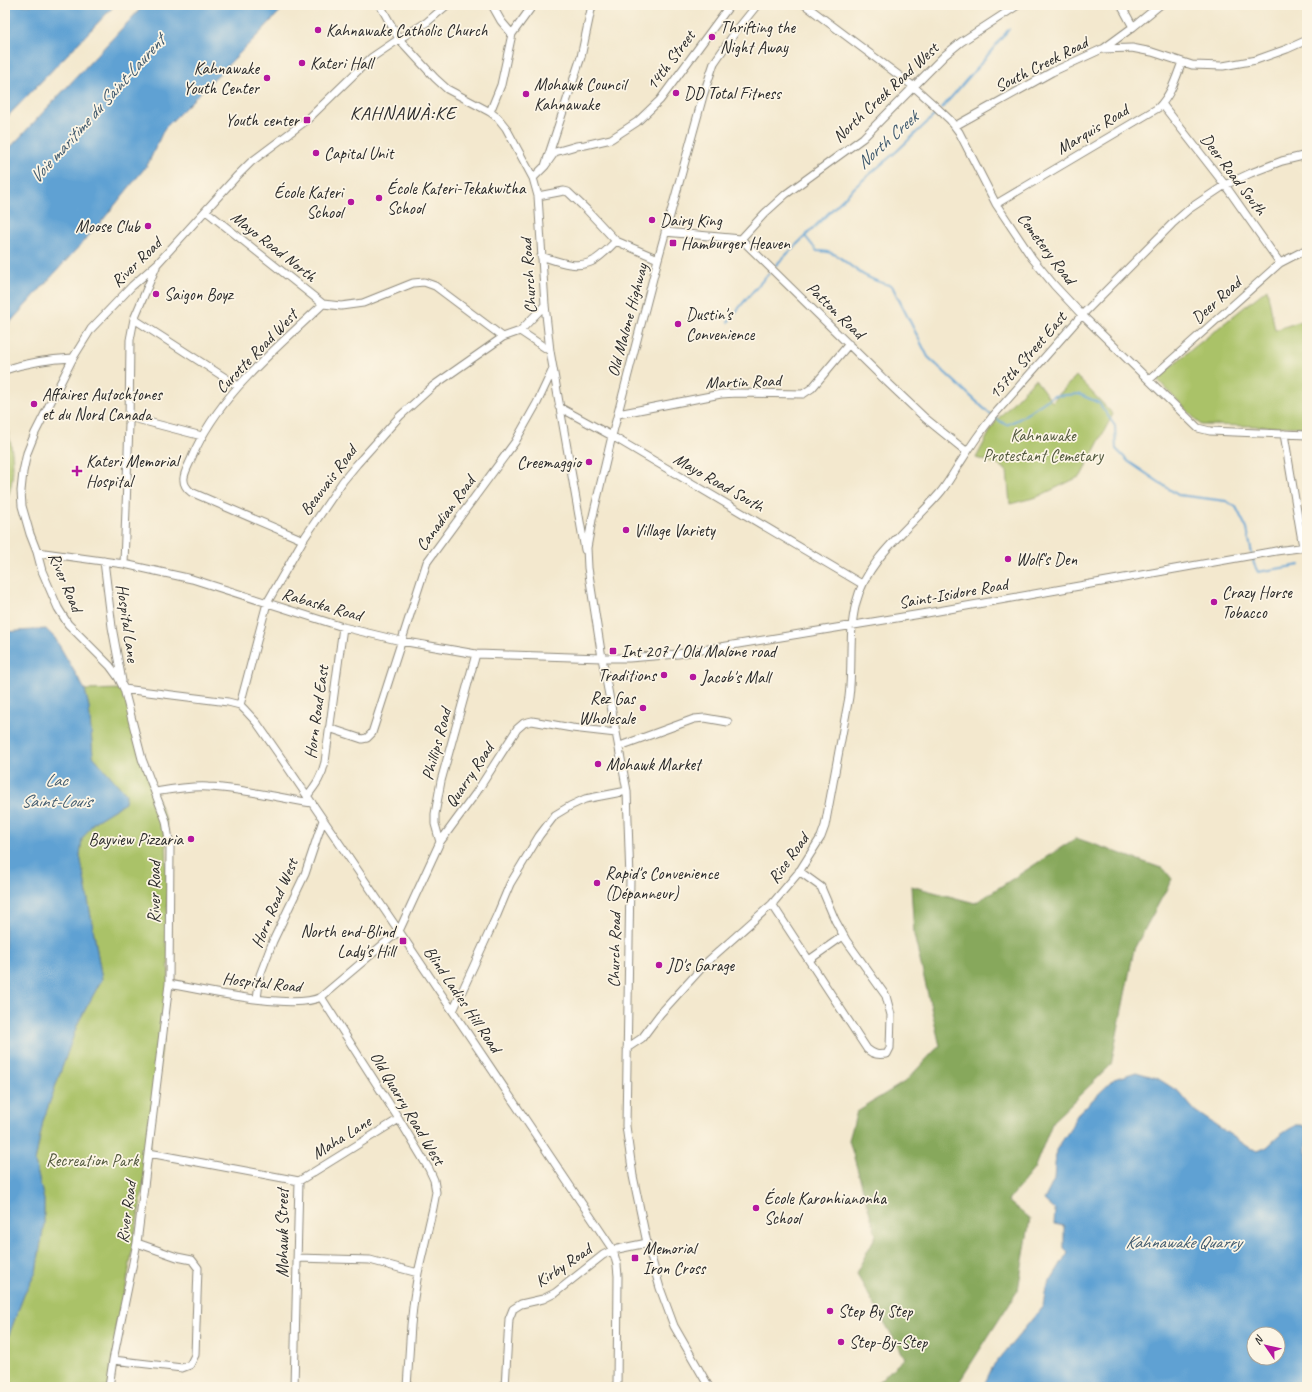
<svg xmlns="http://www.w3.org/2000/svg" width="1312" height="1392" viewBox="0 0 1312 1392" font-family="Caveat,sans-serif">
<rect width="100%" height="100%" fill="#fcf5e5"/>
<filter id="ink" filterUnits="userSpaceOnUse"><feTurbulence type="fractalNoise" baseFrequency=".025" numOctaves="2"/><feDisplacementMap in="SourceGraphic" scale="8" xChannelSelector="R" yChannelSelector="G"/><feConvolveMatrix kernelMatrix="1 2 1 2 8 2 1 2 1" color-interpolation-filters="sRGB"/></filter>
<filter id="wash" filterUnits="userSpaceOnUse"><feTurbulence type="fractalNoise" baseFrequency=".012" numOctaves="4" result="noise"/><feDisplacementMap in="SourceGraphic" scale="16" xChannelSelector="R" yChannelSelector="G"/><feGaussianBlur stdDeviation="0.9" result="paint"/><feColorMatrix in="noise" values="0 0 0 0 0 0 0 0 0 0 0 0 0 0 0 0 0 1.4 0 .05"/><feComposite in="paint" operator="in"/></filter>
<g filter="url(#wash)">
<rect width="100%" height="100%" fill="#f3e8ce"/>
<path fill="#aac267" stroke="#6a7649" d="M1267,289L1275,330L1307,319V427L1201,425L1156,378Z
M1076,376L1113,414L1081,476L1037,497L1010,504L1007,471L997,464L976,458L995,422L1035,379L1052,402Z
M5,423C14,448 17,479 5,503Z
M124,689L142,759L166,821L169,984L149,1153L109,1387H5V1345L24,1295L36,1272L44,1224V1200L35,1162L43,1121L78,1023L102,979L80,855L82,839L94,822L125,803L126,794L93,756L89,707L85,690Z"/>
<path fill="#87a85c" stroke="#596a44" d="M1076,838L1164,869L1172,879L1134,949L1111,1065L1053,1121L1034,1169L1008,1201L1030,1219L1018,1290L956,1387H872L905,1358L856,1273L876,1235L849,1140L857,1111L906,1081L934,1051L940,1046L914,935L911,886L975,903Z"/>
<path fill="#5fa1d3" stroke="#45667f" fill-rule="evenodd" d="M5,5H115L5,119Z
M144,5H286L255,38L164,129L148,164L102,221L5,328V153Z
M46,629L55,638L85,690L89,707L93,756L126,794L125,803L94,822L82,839L80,855L102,979L78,1023L43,1121L35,1162L44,1200V1224L36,1272L24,1295L5,1345V632Z
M1136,1072L1157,1078L1179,1092L1195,1111L1250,1148L1258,1151L1267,1147L1280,1135L1296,1125H1302L1307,1128V1387H983L992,1368L1043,1306L1046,1288L1068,1252L1064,1248V1226L1054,1224L1055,1210L1044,1200L1054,1180L1056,1150L1069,1131L1077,1115L1114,1079ZM1254,1334H1278V1358H1254Z"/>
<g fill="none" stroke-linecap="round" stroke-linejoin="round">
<path stroke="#5fa1d3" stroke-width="2" d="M941,109L983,61L1009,29
M805,236L817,251C837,251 840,259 855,269C866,278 879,282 892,286L928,357L991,415
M776,265L856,186L897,151L938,112
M728,322L743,303L769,273
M994,417L1006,425L1019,419L1053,396L1079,394L1099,403L1115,426L1116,449L1129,462L1178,495L1226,501L1236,507L1247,529L1254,564L1258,572L1300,565"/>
</g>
</g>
<g filter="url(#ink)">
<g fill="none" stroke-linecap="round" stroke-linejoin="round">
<g stroke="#8f8a7c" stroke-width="9">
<path id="minor" d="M380,5L399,39L435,78L447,89L490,112L498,118L506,128L533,178L538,196L545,305L550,351L585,550
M492,5L501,21L512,34
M805,5L913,86L933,104L950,120L959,132L996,204L1032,258L1054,285L1082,315L1198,428L1210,431L1307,435
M1121,5L1133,27
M1103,49L1133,27L1160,5
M1162,104L1225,185L1280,263
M490,112L501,85L512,34L533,5
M955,126L1052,72L1102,49L1132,48L1152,52L1192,65L1223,66L1256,60L1287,49L1307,40
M545,166L555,152L576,146L585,145L611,139L637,122L660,100L730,5
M533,178L545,166L581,57L592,5
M538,196L564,191L568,192L587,210L616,241L658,259
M996,204L1158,108C1171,95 1176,78 1182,62
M206,211L323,304
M665,232L741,239L886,381L925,418L967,452
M741,239L765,213L786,194L863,138L945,55L961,42L1018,5
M541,256C557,261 575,269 591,262C600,258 609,248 616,241
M323,304L341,306L363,303L413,283L424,282L435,286L503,337
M134,319L238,386
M520,331L545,305
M5,370C28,362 50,359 73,358
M1149,380L1280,263L1307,249
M559,407L612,436L862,584
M618,414L721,394L737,393L803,394L812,388L849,344
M129,417L202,436
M1284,434L1303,547
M303,540L191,492C177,481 187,470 192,457C219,394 275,350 323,304
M37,552L124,564L192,579L343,627L401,641L476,654L602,658H629L678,654L927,613L1276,551L1307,547
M104,561L112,627L122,681
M124,564L129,424L130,340L134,319L156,267
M124,689L228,702L240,705L245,710L257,723L282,759L399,931L613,1250L617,1265L618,1276L617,1387
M240,705L267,603L303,540L343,481L357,464L400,416L433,386L503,337L520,331L550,351
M329,728L362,739L367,738L372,733L427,562L515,442L537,403L553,369
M620,746L694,719L705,718L728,722
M155,792C173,789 190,786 208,787C242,788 278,798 312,803
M307,796C316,785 322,776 325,762L343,627
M440,842L435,824V814L441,781L476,654
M772,904L867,1049C874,1055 878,1055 887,1054L890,1048L891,1015L886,996L846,940L835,920L821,887L799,871
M809,960L843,936
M169,984C202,990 294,1011 321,997L399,931L440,842L476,793L517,729L524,723L532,721L572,728L616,733
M321,997L399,1119L429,1169L434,1180L436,1192L433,1208L418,1273L414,1298L411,1325L407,1387
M257,999L260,975L273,941L305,874L323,820
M453,1011L497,915L510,884L539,836L555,815L570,806L585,799L627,791
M627,1048L642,1038L660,1014L708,961L772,904L799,872L821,837L825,826L849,697C853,666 848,634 856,603C867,558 910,528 939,494C947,485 953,473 960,463C970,447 981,431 993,416L1082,315L1172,224L1189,209L1225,185L1251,173L1282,161L1307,155
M149,1153L299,1181L294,1387
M299,1181L399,1119
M297,1258L370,1260L418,1273
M113,1360L182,1368L190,1365L195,1355L198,1268L192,1260L177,1257L137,1243
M109,1387L113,1360L137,1243L169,984L170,847L166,821L142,759L124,689L118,677L110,666L68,624L58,608L42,571L37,552L30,534L22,506L21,491L23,472L27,453L35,433L73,358L91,329L132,286L157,264L236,177L251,162L307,120L371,58L399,39L427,22L447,5
M505,1387L509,1319L513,1309L521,1304L543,1299L555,1293L603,1255L613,1250L647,1243
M709,1387L674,1326L660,1288L647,1243L633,1176L626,1126L630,880L627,791L602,658L588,568L587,548L592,520L612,436L658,259L703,96L714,63L736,31L757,5"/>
</g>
<use href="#minor" stroke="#fff" stroke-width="7"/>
</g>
</g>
<g fill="#b5179e" stroke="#fcf5e5" stroke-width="1.5">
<circle cx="318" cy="30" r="4"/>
<circle cx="712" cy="37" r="4"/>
<circle cx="302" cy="63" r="4"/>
<circle cx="267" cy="78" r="4"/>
<circle cx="676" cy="93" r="4"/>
<circle cx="526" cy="94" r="4"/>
<rect x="303" y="116" width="8" height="8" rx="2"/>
<circle cx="316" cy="153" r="4"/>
<circle cx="379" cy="198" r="4"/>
<circle cx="351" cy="202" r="4"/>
<circle cx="652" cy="220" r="4"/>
<circle cx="148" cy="226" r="4"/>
<rect x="669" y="239" width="8" height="8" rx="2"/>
<circle cx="156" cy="294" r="4"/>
<circle cx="678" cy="324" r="4"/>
<circle cx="34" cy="404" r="4"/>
<circle cx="589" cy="462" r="4"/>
<path d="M75 465h4v4h4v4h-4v4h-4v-4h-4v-4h4z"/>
<circle cx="626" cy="530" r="4"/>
<circle cx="1008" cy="559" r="4"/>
<circle cx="1214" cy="602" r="4"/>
<rect x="609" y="647" width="8" height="8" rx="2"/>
<circle cx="664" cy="675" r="4"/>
<circle cx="693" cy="677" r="4"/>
<circle cx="643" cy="708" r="4"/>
<circle cx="598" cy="764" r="4"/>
<circle cx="191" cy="839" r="4"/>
<circle cx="597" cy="883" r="4"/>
<rect x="399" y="937" width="8" height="8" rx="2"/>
<circle cx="659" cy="965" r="4"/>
<circle cx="756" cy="1208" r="4"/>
<rect x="631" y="1254" width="8" height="8" rx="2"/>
<circle cx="830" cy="1311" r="4"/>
<circle cx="841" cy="1342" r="4"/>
</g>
<g text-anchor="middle" stroke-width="3.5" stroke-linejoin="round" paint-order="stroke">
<g font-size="17" fill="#2b2b2b" stroke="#fcf5e5" text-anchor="start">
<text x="720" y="33">Thrifting the<tspan x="720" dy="20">Night Away</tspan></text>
<text x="326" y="36">Kahnawake Catholic Church</text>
<text x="310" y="69">Kateri Hall</text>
<text x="259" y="74" text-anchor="end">Kahnawake<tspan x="259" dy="20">Youth Center</tspan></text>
<text x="534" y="90">Mohawk Council<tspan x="534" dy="20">Kahnawake</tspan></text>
<text x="684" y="99">DD Total Fitness</text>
<text x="299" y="126" text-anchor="end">Youth center</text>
<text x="324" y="159">Capital Unit</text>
<text x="387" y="194">École Kateri-Tekakwitha<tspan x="387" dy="20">School</tspan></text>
<text x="343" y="198" text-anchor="end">École Kateri<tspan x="343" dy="20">School</tspan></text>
<text x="660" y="226">Dairy King</text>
<text x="140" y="232" text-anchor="end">Moose Club</text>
<text x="681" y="249">Hamburger Heaven</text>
<text x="164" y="300">Saigon Boyz</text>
<text x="686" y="320">Dustin's<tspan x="686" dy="20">Convenience</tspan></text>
<text x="42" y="400">Affaires Autochtones<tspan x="42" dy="20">et du Nord Canada</tspan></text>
<text x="86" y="467">Kateri Memorial<tspan x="86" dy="20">Hospital</tspan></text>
<text x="581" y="468" text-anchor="end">Creemaggio</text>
<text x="634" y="536">Village Variety</text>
<text x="1016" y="565">Wolf's Den</text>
<text x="1222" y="598">Crazy Horse<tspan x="1222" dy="20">Tobacco</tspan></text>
<text x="621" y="657">Int 207 / Old Malone road</text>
<text x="656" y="681" text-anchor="end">Traditions</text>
<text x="701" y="683">Jacob's Mall</text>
<text x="635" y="704" text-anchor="end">Rez Gas<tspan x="635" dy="20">Wholesale</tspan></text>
<text x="606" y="770">Mohawk Market</text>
<text x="183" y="845" text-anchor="end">Bayview Pizzaria</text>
<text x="605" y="879">Rapid's Convenience<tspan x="605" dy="20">(Dépanneur)</tspan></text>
<text x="395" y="937" text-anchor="end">North end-Blind<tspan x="395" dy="20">Lady's Hill</tspan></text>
<text x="667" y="971">JD's Garage</text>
<text x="764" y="1204">École Karonhianonha<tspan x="764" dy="20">School</tspan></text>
<text x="643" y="1254">Memorial<tspan x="643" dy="20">Iron Cross</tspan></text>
<text x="838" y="1317">Step By Step</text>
<text x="849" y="1348">Step-By-Step</text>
</g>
<g font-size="17" fill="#2b2b2b" stroke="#fcf5e5">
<text transform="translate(670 60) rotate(-53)" y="6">14th Street</text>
<text transform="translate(1041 64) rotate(-27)" y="6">South Creek Road</text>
<text transform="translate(885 92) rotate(-43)" y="6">North Creek Road West</text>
<text transform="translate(1092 129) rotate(-31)" y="6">Marquis Road</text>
<text transform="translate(1234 174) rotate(53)" y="6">Deer Road South</text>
<text transform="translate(274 246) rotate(38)" y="6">Mayo Road North</text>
<text transform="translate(1047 248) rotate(53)" y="6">Cemetery Road</text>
<text transform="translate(136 262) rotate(-44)" y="6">River Road</text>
<text transform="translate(528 276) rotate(-94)" y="6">Church Road</text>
<text transform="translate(1216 300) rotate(-42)" y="6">Deer Road</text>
<text transform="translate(836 310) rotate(44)" y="6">Patton Road</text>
<text transform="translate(627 320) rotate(-75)" y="6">Old Malone Highway</text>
<text transform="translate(256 351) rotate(-46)" y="6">Curotte Road West</text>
<text transform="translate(1027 355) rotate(-49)" y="6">157th Street East</text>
<text transform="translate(743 381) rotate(-2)" y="6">Martin Road</text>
<text transform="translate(328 480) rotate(-53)" y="6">Beauvais Road</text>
<text transform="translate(719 482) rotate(30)" y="6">Mayo Road South</text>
<text transform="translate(445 513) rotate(-54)" y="6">Canadian Road</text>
<text transform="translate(66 582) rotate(67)" y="6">River Road</text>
<text transform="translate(953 593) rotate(-10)" y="6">Saint-Isidore Road</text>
<text transform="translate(322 604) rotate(16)" y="6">Rabaska Road</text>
<text transform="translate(128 623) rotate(82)" y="6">Hospital Lane</text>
<text transform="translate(316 712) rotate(-82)" y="6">Horn Road East</text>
<text transform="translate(436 744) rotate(-75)" y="6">Phillips Road</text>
<text transform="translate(469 775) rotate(-56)" y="6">Quarry Road</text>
<text transform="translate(788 858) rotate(-54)" y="6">Rice Road</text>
<text transform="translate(154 892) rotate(-90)" y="6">River Road</text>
<text transform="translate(274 903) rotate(-67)" y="6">Horn Road West</text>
<text transform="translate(614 950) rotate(-89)" y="6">Church Road</text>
<text transform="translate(262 982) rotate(6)" y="6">Hospital Road</text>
<text transform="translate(463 999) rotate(56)" y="6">Blind Ladies Hill Road</text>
<text transform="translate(408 1108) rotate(59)" y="6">Old Quarry Road West</text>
<text transform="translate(341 1137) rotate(-32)" y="6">Maha Lane</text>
<text transform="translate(126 1212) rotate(-82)" y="6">River Road</text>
<text transform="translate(282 1233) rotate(-90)" y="6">Mohawk Street</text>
<text transform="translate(563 1265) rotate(-34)" y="6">Kirby Road</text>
</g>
<g font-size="17" fill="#51583d" stroke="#fcf5e5">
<text x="1043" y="441">Kahnawake<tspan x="1043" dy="20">Protestant Cemetary</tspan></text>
<text x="92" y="1166">Recreation Park</text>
</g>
<g font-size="18" font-style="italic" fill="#405a6e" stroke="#fcf5e5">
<text transform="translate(97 109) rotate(-48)" y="6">Voie maritime du Saint-Laurent</text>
<text transform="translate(887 140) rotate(-42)" y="6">North Creek</text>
<text x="56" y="786">Lac<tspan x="56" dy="21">Saint-Louis</tspan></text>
<text x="1183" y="1248">Kahnawake Quarry</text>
</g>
<g font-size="19" letter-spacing="1" fill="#2b2b2b" stroke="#fcf5e5">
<text x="403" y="119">KAHNAWÀ:KE</text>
</g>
</g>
<rect width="1312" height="1392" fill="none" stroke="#fcf5e5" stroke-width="20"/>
<g transform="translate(1266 1346) rotate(304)"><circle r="19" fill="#fcf5e5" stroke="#a8a49b"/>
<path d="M0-3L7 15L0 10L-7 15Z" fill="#b5179e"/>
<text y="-6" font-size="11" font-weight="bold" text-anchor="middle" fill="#2b2b2b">N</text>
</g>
</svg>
